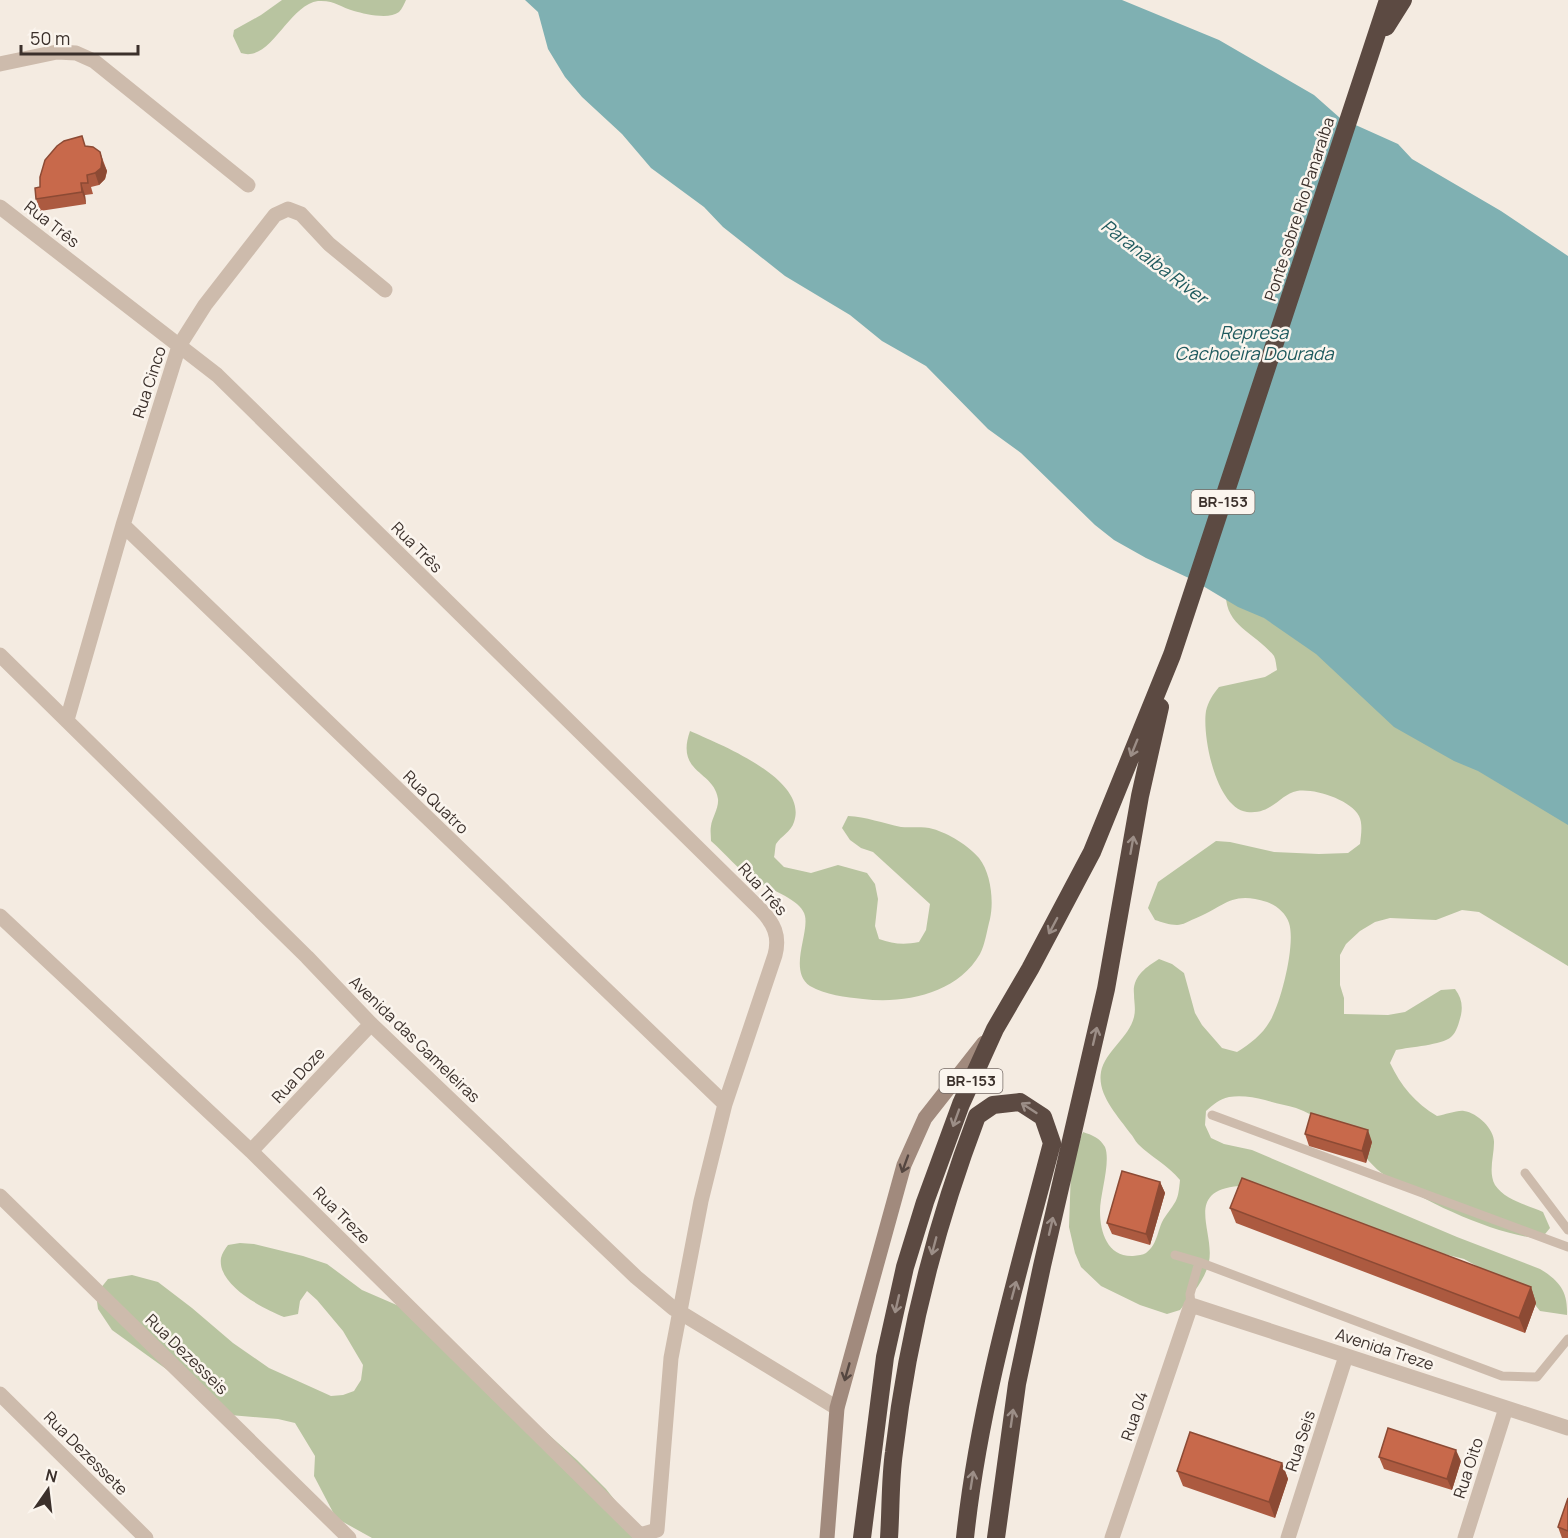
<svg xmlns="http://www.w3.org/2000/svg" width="1568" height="1538" viewBox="0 0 1568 1538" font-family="Manrope,sans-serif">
<rect width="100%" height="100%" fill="#f4ebe1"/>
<path fill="#b8c4a0" d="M282,0H406C404,4 402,9 399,12C389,20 365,14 354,11C340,7 335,0 318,1C288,5 271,63 241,53L233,36L234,30L261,15Z
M1226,592L1568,820V966L1479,912L1462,910L1436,920L1390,918L1375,922L1360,931L1346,944L1340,955V985L1344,998V1014L1388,1015L1405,1012L1441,990L1455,989C1461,997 1463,1005 1461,1015C1459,1022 1457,1032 1451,1037C1442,1045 1410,1047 1396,1050L1390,1063C1401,1086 1415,1103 1437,1116C1445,1115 1457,1110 1464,1111C1478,1113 1495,1130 1494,1143C1494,1156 1488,1172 1495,1185C1505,1200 1527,1205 1543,1212L1550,1228L1541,1239C1493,1234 1427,1203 1386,1176C1373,1168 1365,1155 1353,1145C1337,1131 1316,1115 1296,1108C1286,1105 1275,1103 1265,1100C1253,1097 1241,1095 1229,1097C1219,1099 1213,1105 1206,1111L1205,1125L1211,1138L1224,1144L1252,1150L1457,1237L1540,1269C1560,1281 1568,1292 1567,1315L1540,1311L1532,1301L1511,1285L1464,1259L1356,1232L1239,1186C1183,1191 1215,1231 1209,1262C1205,1280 1191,1296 1180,1310L1167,1314L1140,1305L1101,1286L1081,1267L1075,1253L1069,1227L1071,1170L1073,1157L1083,1132C1092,1135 1100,1138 1105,1147C1111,1162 1100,1194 1100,1211C1100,1233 1108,1257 1133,1256C1138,1255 1143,1255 1146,1253C1159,1243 1157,1228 1165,1217C1177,1200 1178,1201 1180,1180C1168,1165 1151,1157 1138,1144C1135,1141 1133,1136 1130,1133C1118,1116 1097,1095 1101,1072C1105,1051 1129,1038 1134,1017C1136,1009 1134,1002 1134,994C1132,977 1146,967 1159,959L1172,964L1184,973L1195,1013L1202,1025L1222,1048L1237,1052C1250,1044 1262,1035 1270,1021C1281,1003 1296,944 1289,923C1286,913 1276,905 1267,902C1231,890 1224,907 1194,919C1189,921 1183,925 1177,925C1169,925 1162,922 1155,920L1148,908L1158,882L1216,841L1230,842L1274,852L1319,854L1348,853L1360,844C1361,835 1363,824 1359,816C1351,800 1314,788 1297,791C1280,794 1272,815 1247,812C1216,808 1202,736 1206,711C1208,702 1213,694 1219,687L1265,677L1277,670C1276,665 1276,660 1274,656C1256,633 1224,626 1226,592Z
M690,731C719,744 809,779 794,822C791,832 781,836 776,844C775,847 775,854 774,857L784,867L811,873L838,865L867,873L875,884L878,899L875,926L879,939C893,944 904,945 919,942L926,930L930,904L873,852L861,848L850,840L842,828L848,816C866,817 883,823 901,827C911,828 923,826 933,829C948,833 969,846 979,858C991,873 994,901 990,919C987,930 985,945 980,954C957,994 904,1004 863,999C846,997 825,995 810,986C788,971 809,934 805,916C802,900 769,889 755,881C739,871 725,853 711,841C711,836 710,831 711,826C712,818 719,808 718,799C714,770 675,774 690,731Z
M240,1243L254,1244L303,1256L327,1264L362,1290L422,1316L455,1351L577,1460L606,1489L645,1538H372L336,1518L314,1476L315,1456L295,1423L278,1419L230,1415L112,1330L98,1309L96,1294L108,1279L132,1275L158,1282L192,1308L233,1343L269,1368L331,1396L343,1395L354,1391L361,1380L363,1365L343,1331L317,1300L307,1291L300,1301L298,1314L284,1317C262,1308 217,1285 221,1258C222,1253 225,1249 228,1245Z"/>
<path fill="#7fb0b2" d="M525,0H1122L1219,40L1314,95L1340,118L1398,144L1412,159L1501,211L1568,256V825L1478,771L1454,761L1394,727L1316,654L1264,618L1238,607L1193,580L1146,558L1114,540L1095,525L1021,453L988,429L926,366L882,341L850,315L785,276L723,227L704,207L651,168L622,134L582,97L565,77L548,49L538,12Z"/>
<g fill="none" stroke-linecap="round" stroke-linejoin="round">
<path stroke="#cdbbac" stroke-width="9" d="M1212,1115L1568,1247
M1525,1173L1568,1230
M1175,1255L1199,1262L1502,1376L1537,1377L1568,1339
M1191,1305L1190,1294L1199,1262"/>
<path stroke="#cdbbac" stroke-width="15" d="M0,64L57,52L76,53L94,61L248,185
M0,207L217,375L760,909C774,923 780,936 775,955L725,1104L701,1201L671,1358L657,1530L640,1535L251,1151L0,916
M123,525L725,1104
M0,655L307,957L371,1024L636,1277L673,1308L837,1408
M67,720L123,525L179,346L205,305L275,215L288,209L301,214L329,244L385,290
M251,1151L371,1024
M0,1196L349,1538
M0,1394L146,1538
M1112,1538L1191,1305L1568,1428
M1288,1538L1346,1356
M1465,1538L1506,1408"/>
<path stroke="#a18a7d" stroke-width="15" d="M827,1538L837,1408L904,1165L925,1118L984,1043"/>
<path stroke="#5c4a42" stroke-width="18" d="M1386,27L1403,0
M862,1538L885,1357L905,1267L925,1202L961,1104L995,1029L1030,969L1092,852L1172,655L1388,0
M889,1538C891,1509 890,1480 894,1452C907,1338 936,1224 977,1116L993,1105L1020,1102L1043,1117L1052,1143C1018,1273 979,1404 965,1538
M996,1538L1017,1384L1042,1266L1106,989L1140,796L1160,707"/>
</g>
<path fill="#ac5a40" d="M86,146L100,152L107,171L105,179L99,185L91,187L93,194L85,195L86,204L40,211L36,199L40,187Z
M1305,1134L1372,1142L1366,1163L1309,1146Z
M1160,1182L1165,1193L1150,1245L1112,1234L1107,1223Z
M1230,1208L1531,1287L1536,1303L1525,1333L1236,1223Z
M1379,1457L1461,1461L1452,1490L1384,1469Z
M1282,1463L1288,1479L1275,1518L1183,1486L1177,1471Z
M1568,1498V1538H1562L1558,1527Z"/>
<path fill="#8c4a34" d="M102,160L107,171L105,179L99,185L95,173Z
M81,183L85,195L86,204L82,192Z
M1368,1130L1372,1142L1366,1163L1362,1151Z
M1160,1182L1165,1193L1150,1245L1146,1234Z
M1531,1287L1536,1303L1525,1333L1519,1318Z
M1456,1450L1461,1461L1452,1490L1447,1479Z
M1282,1463L1288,1479L1275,1518L1269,1502Z"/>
<path fill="#c8694b" stroke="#8c4a34" stroke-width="1.5" d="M82,136L85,146L93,147L100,152L102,160L101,168L95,173L87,175L88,183H81L82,192L36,199L35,188L40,187V177L45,160L57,146L64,141Z
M1311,1113L1368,1130L1362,1151L1305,1134Z
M1122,1171L1160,1182L1146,1234L1107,1223Z
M1242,1178L1531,1287L1519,1318L1230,1208Z
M1388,1428L1456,1450L1447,1479L1379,1457Z
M1190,1432L1282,1463L1269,1502L1177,1471Z
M1568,1498V1531L1558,1527Z"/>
<defs><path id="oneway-shaft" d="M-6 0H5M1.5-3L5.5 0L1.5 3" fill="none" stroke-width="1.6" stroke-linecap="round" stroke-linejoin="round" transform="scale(1.5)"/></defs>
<g stroke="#9c8e87">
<use href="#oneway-shaft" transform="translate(1134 748) rotate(112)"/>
<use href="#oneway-shaft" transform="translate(1132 845) rotate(-80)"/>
<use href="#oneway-shaft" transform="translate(1053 926) rotate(118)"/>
<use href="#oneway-shaft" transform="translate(1095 1036) rotate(-77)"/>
<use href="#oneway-shaft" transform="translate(1029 1108) rotate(-147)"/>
<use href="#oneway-shaft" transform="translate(956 1118) rotate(110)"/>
<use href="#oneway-shaft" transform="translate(1051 1226) rotate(-77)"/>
<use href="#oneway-shaft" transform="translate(934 1246) rotate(105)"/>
<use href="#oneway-shaft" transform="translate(1014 1290) rotate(-75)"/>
<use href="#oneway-shaft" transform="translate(897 1304) rotate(103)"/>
<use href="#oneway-shaft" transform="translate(1012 1418) rotate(-82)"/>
<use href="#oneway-shaft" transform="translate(972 1480) rotate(-81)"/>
</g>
<g stroke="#544640">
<use href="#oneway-shaft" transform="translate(905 1164) rotate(110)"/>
<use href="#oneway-shaft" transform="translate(847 1372) rotate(106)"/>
</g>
<g text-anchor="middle" stroke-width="5" stroke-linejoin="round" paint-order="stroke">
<g fill="#fbf5ee" stroke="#756b66" stroke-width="1.5">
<rect x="1191.5" y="490" width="63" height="24" rx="4.5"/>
<rect x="939.5" y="1069" width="63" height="24" rx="4.5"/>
</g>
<g font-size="15" font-weight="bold" fill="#3b302b">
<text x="1223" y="507">BR-153</text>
<text x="971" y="1086">BR-153</text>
</g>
<g font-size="16" fill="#3b302b" stroke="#fbf5ee">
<text transform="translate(1299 209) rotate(-72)" y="6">Ponte sobre Rio Panaraíba</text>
<text transform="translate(52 224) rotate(38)" y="6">Rua Três</text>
<text transform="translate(149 382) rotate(-72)" y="6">Rua Cinco</text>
<text transform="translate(417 547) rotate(45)" y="6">Rua Três</text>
<text transform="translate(436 802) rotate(44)" y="6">Rua Quatro</text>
<text transform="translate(763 889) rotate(48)" y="6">Rua Três</text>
<text transform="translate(415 1039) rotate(44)" y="6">Avenida das Gameleiras</text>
<text transform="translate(298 1075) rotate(-47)" y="6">Rua Doze</text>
<text transform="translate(342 1215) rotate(45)" y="6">Rua Treze</text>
<text transform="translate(1385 1349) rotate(18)" y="6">Avenida Treze</text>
<text transform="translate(187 1354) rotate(44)" y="6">Rua Dezesseis</text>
<text transform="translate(1134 1416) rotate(-71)" y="6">Rua 04</text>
<text transform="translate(1300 1441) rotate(-72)" y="6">Rua Seis</text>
<text transform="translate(86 1453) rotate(45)" y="6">Rua Dezessete</text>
<text transform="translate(1468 1468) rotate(-72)" y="6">Rua Oito</text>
</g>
<g font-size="18" font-style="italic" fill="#1f5a5e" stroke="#fbf5ee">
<text transform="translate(1154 262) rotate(37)" y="6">Paranaíba River</text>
<text x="1254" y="339">Represa<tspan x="1254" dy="21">Cachoeira Dourada</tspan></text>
</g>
</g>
<g transform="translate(48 1490) rotate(14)" stroke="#fbf5ee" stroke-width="4.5" paint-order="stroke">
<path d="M0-4.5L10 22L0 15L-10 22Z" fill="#3b302b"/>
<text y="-9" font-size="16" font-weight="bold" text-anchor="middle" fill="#3b302b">N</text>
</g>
<path d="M21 45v9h117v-9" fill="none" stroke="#3b302b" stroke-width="3"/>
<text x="30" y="45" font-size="18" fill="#3b302b" stroke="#fbf5ee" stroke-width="4.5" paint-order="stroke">50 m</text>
</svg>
